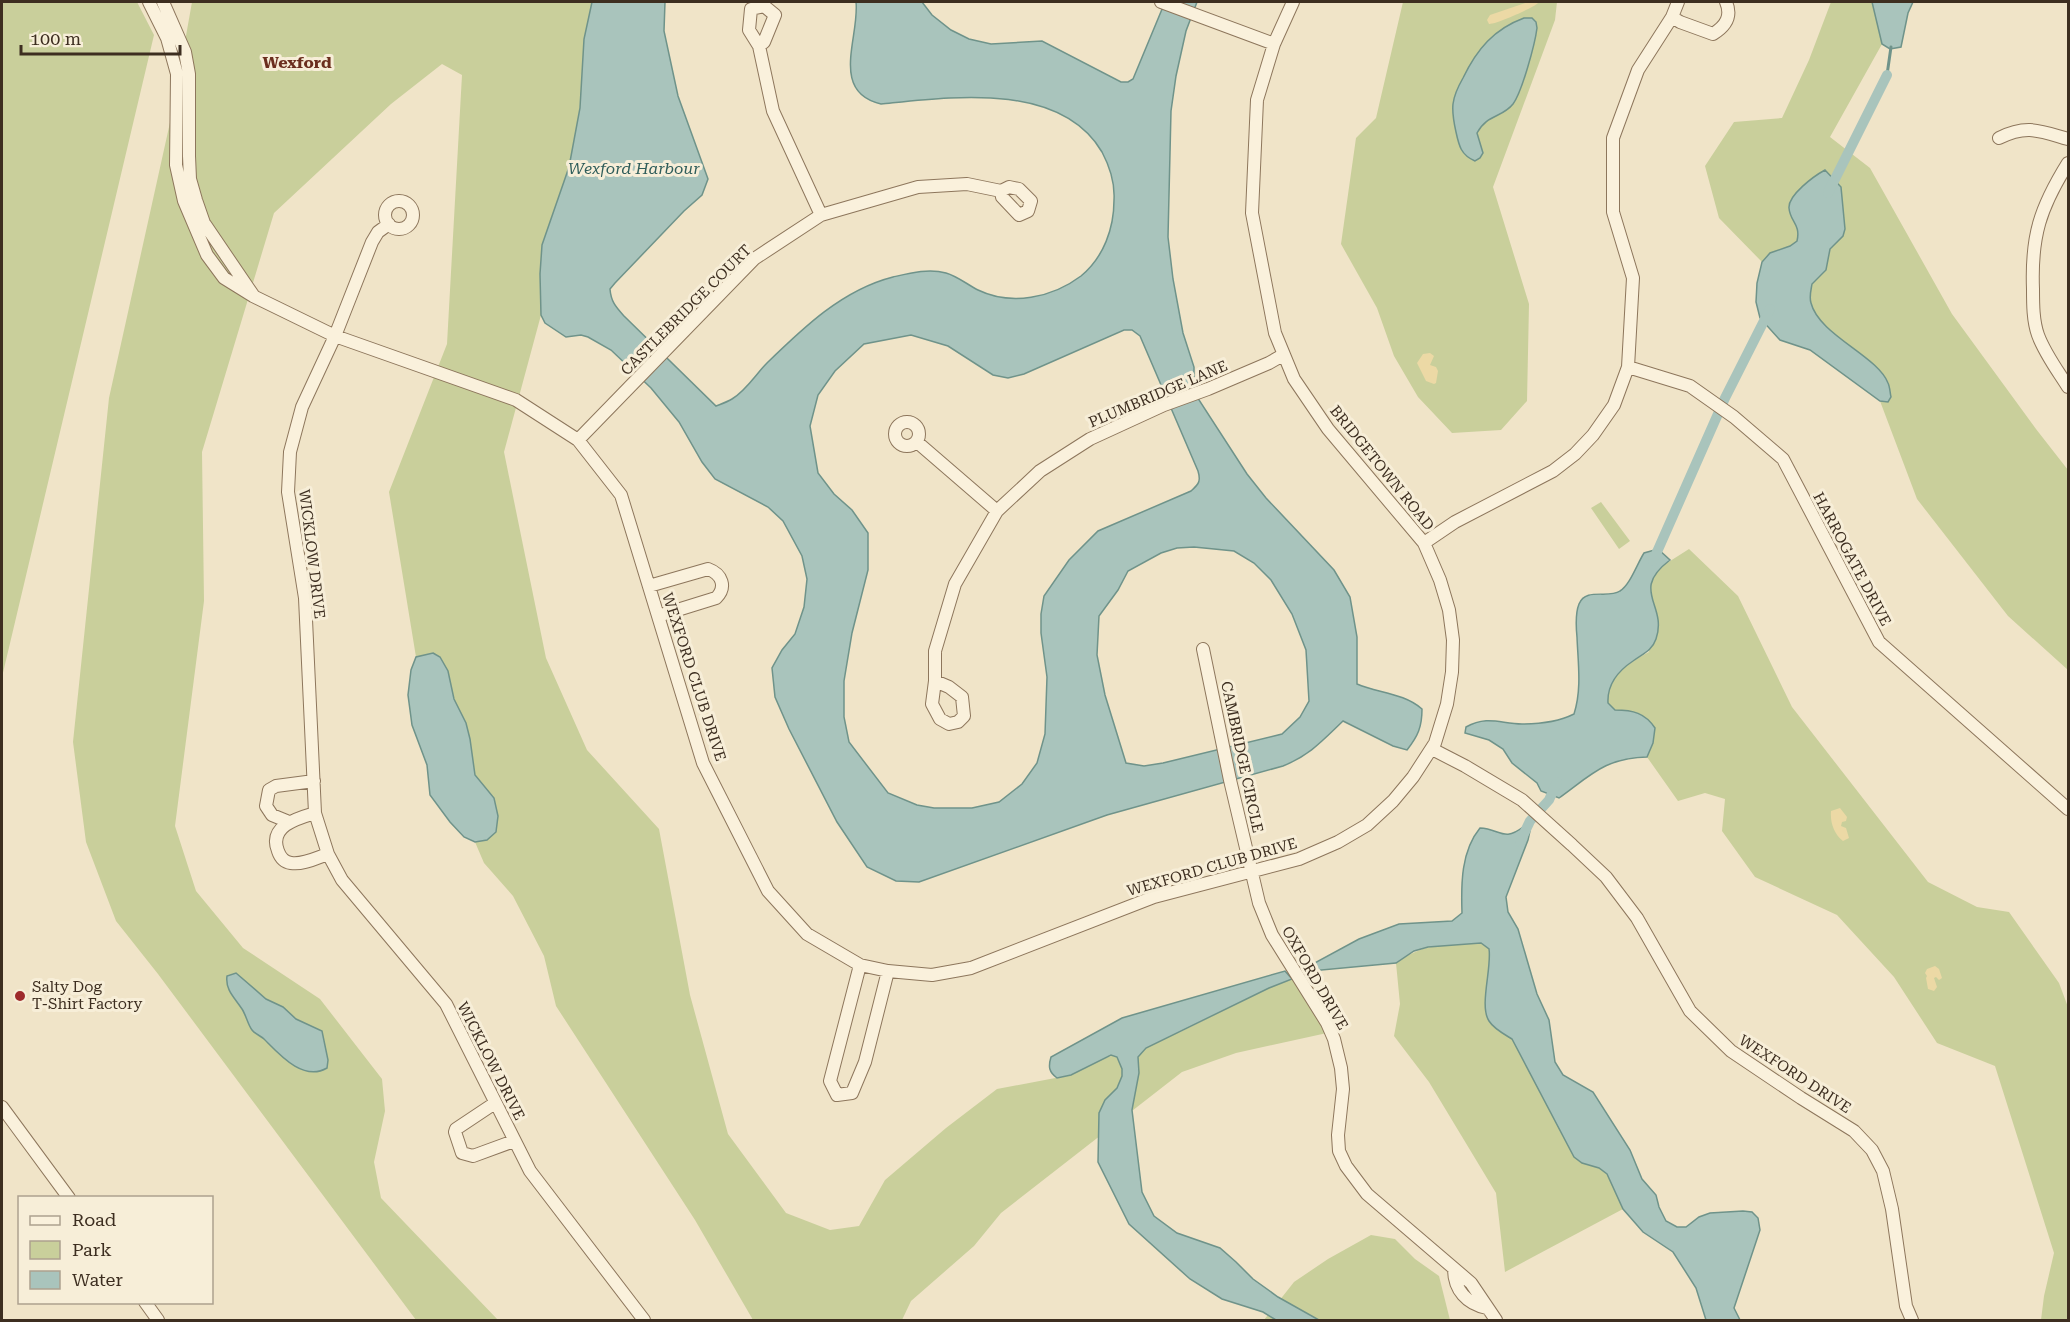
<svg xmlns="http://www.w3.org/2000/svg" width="2070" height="1322" viewBox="0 0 2070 1322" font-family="'Roboto Serif',serif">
<rect width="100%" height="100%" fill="#f0e4c8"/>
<path fill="#c9cf9b" d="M2,2H137L154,35L2,677Z
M192,2H592L580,108L569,167L542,245L540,274L541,315L504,452L546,658L587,750L659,829L690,995L728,1134L786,1213L830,1230L859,1226L885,1180L946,1128L997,1089L1071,1075L1100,1060L1180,1032L1269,988L1292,979L1327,1033L1236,1053L1182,1072L1001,1213L974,1246L911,1301L902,1320H753L695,1220L556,1006L544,956L513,896L484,863L475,842L487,840L494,798L475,775L466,723L454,699L448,671L433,653L416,657L389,492L447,344L462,75L442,64L391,104L274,213L202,452L204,601L175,826L196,891L243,948L320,999L382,1079L385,1111L374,1162L381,1198L498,1320H416L158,974L116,921L86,842L73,742L109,398L173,109Z
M1403,2H1557L1555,20L1493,187L1529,304L1527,401L1501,430L1452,433L1418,397L1394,356L1377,308L1341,244L1356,138L1376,118Z
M1831,2H1872L1882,44L1830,137L1870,168L1952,314L2036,429L2068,470V670L2008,616L1917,499L1880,401L1810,350L1780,340L1760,318L1756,302L1757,283L1762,262L1719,218L1705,166L1734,122L1782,118L1809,60Z
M1601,502L1630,541L1619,549L1591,508Z
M1689,549L1738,596L1792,707L1928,882L1977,907L2009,912L2059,983L2068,1007V1320H2041L2044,1296L2054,1253L1995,1066L1937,1043L1894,977L1837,915L1755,877L1722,831L1725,799L1705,793L1678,801L1647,757L1653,743L1655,728C1645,714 1633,710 1615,710L1608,703C1607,677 1628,663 1649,652L1652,597L1650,584L1656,570Z
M1469,942L1481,943L1489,949L1491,962L1485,1002L1500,1032L1512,1038L1574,1157C1583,1164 1592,1163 1601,1169C1613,1177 1618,1196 1623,1209L1505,1272L1496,1193L1429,1082L1394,1036L1400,1004L1396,963C1424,944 1437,946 1469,942Z
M1371,1235L1395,1239L1415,1259L1439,1276L1450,1320H1264L1294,1282L1328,1259Z"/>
<path fill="#ecd9a5" d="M1528,2L1538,3C1533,8 1495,25 1489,24L1487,20L1490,15Z
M1430,353L1434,356L1430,365L1436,367L1438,371L1436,383L1434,384L1426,381L1417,363L1423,354Z
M1840,808L1847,817L1846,821L1842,822L1841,826L1846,828L1849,838L1843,841C1834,834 1830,823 1831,811Z
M1935,966L1939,969L1942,978L1939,980L1936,977L1934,978L1937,987L1934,991L1928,989L1926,978L1927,976L1925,973L1927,969Z"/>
<path fill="#a9c4bc" stroke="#6f938a" stroke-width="1.5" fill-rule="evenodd" d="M592,2H665L664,31L678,96L708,179L702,195L684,211L615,283L610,289C611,302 616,307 624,316L716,406C721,404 727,402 732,399C746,391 756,374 767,363C803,328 842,290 893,277C910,273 929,268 946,273C957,276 968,285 978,290C1011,306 1052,298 1081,276C1104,257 1114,228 1114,200C1115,183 1110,167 1102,152C1060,81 950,97 881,104C829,92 860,36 856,2H922L932,15L951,30L969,39L991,44L1042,41L1121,82H1128L1133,79L1165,2H1197L1186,31L1176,76L1171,111L1168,237L1173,279L1183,333L1194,367V380L1199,400L1247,474L1266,498L1334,570L1350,597L1357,637V684C1378,693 1404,693 1422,709C1422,727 1418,736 1407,750L1393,746L1343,721C1322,741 1310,755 1283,766L1107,815L919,882L896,881L867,867L837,822L789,729L775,697L772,668L782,650L795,634L804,607L807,579L802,556L783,521L768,507L715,479L702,462L679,422L651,388L611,350L588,337L581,335L566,337L545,323L541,315L540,274L542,245L569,167L580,108L584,39ZM1124,330H1132L1140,336L1198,471C1201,481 1199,484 1191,491L1098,531L1069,560L1044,596L1041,614V633L1047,677L1045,734L1037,763L1022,784L999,802L972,808H934L917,805L888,793L849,742L844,717V681L852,633L868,570V533L852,510L834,494L818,473L810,426L818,395L835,371L864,344L911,335L948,346L993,375L1008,378L1024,374ZM1194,547L1234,551L1254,563L1271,580L1292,614L1306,650L1309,701L1300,717L1282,734L1163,763L1144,766L1126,763L1105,695L1097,655L1099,616L1118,590L1128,571L1161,553L1177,548Z
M1872,2H1913L1908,13L1901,47L1890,49L1882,44Z
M1524,18H1532L1536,22L1537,28C1535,44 1522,92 1513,104C1502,118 1487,114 1477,133L1483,153L1480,158L1475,161C1461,155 1459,146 1456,132C1454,123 1452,113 1453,104C1454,95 1459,85 1463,78C1477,49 1494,29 1524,18Z
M1825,170L1841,187L1845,229L1843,236L1830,249L1826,270L1812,284C1811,290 1809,297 1811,303C1819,335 1878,356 1888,383C1890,387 1890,393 1891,397L1888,402L1880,401L1810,350L1780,340L1760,318L1756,302L1757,283L1762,262L1770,253L1790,246L1797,241C1801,224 1790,222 1789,208C1788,195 1814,176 1825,170Z
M1658,549L1670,560C1629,591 1668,604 1656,639C1652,651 1642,654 1633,661C1618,671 1607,685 1608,703L1615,710C1633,710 1645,713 1655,728L1653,743L1647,757C1605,758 1591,775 1559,798L1541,791L1537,783L1512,763L1503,749L1489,740L1465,733L1466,727C1488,715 1501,724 1522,724C1540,724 1558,722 1574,714C1582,689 1578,663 1577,637C1576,627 1575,614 1579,604C1586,587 1608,599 1620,591C1630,585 1637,564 1644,553Z
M433,653L440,657L448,671L454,699L466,723L470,739L475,775L494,798L498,816L496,832L487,840L475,842L464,837L450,822L430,795L427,765L412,725L408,695L411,670L416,657Z
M1523,827L1530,831L1528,840L1506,897L1508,912L1518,929L1537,994L1549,1020L1555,1062L1563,1075L1593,1092L1630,1150L1642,1179L1656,1195L1659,1207L1666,1221L1677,1227H1686L1699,1217L1710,1213L1743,1211L1752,1212L1758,1218L1760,1230L1734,1308L1740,1320H1706L1696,1288L1673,1252L1643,1232L1623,1209L1607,1174L1599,1168L1582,1163L1574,1157L1512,1039C1504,1034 1494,1029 1489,1021C1479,1006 1492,968 1489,949L1481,943L1428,947L1414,951L1396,963L1311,971L1309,966L1359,939L1399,924L1452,921L1462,913C1461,884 1461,851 1480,828C1500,829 1504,842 1523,827Z
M1285,971L1292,979L1269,988L1146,1048L1138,1057L1139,1073L1132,1110L1142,1192L1154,1216L1177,1233L1220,1248L1236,1262L1253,1279L1278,1297L1319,1320H1276L1263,1312L1222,1299L1190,1279L1129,1224L1098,1162L1099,1113L1105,1100L1117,1088L1122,1076V1069L1117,1057L1111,1055L1071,1075L1057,1078C1049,1072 1048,1067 1051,1057L1122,1018Z
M236,973L266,999L283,1007L296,1019L322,1031L328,1060L327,1068C303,1082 279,1054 264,1039C261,1036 255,1034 252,1030C248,1025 246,1015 242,1009C235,998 225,990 227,976Z"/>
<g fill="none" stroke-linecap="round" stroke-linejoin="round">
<path stroke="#6f938a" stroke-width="3" d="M1887,75L1891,47"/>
<path stroke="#a9c4bc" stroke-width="10" d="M1828,193L1887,75
M1653,561L1725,398L1770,309
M1520,842L1530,821L1549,800L1557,782"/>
<g stroke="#8d765c" stroke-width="14">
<path id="street" d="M149,2L167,38L177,74L176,165L184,201L207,255L224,278L253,296L335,336L516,400L578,440L621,495L703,763L768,891L807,934L860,965L888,971L932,975L971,968L1154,897L1299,859L1338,842L1367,825L1393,801L1413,777L1435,743L1447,704L1452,672L1453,640L1449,610L1440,580L1424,543L1328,429L1294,379L1275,333L1252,213L1257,100L1274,44L1293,2
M163,2L185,52L189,74V156L190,179L196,200L204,223L253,295
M1161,2L1274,44
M1672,17L1680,22L1713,34C1726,26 1732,16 1726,2
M759,46L764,42L775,15L764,6L751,9L749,30L759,46L773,111L821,215
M1999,138C2027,124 2040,131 2068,139
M2068,163C2040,208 2031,236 2033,289C2033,304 2033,321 2038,335C2045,354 2058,371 2068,387
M385 215a14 14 0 1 1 28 0a14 14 0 1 1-28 0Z
M389,224L378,232L372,242L335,336L302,407L290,452L288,492L305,598L315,813L328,854L342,880L446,1004L530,1171L644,1320
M1628,367L1690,386L1734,417L1783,459L1879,642L2068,809
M895 434a12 12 0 1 1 24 0a12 12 0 1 1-24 0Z
M578,440L754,259L821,215L918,187L967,184L1001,191L1009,187L1019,189L1031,201L1028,211L1019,215L1002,197L1001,191
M917,442L997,511
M1424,543L1455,522L1553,471L1575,454L1593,435L1614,405L1628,367L1633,278L1613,212V138L1638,70L1672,17L1678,2
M649,586L708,569C722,574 727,587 716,598L658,616
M1203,649L1230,780L1259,903L1272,935L1327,1023L1334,1039L1341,1068L1343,1089L1338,1135L1339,1151L1346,1166L1367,1194L1471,1283L1496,1320
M935,681L949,687L962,697L964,716L958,722L949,724L940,719L932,704L935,681V651L955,584L997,511L1040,471L1090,439L1164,405L1208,389L1269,363L1283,355
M1432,749L1465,766L1522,800L1572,845L1606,877L1637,918L1690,1011L1731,1051L1801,1098L1854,1131L1872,1150L1883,1171L1892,1209L1906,1306L1912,1320
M315,813C298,818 268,826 278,851C280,857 284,862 291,863C303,865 316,858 328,854
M289,822L272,815L266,806L269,790L276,786L314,781
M860,965L830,1081L837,1095L852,1093L865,1062L888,971
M495,1103L456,1129L455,1132L462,1153L473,1156L514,1141
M2,1107L69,1198
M1454,1269C1454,1290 1467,1304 1487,1308
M145,1302L158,1320"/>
</g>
<use href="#street" stroke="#faf1dc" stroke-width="12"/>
</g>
<circle fill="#9e2a2b" stroke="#f7eed8" stroke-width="2" cx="20" cy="996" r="6"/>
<g text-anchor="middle" stroke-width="6" stroke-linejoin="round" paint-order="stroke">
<g font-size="15" fill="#3d2e20" stroke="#f7eed8">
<text transform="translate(686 310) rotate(-45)" y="5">CASTLEBRIDGE COURT</text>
<text transform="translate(1158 394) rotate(-23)" y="5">PLUMBRIDGE LANE</text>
<text transform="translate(1382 468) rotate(51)" y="5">BRIDGETOWN ROAD</text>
<text transform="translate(312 554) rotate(83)" y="5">WICKLOW DRIVE</text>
<text transform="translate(1852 559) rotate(62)" y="5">HARROGATE DRIVE</text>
<text transform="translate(694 677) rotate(72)" y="5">WEXFORD CLUB DRIVE</text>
<text transform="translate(1242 757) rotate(78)" y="5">CAMBRIDGE CIRCLE</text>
<text transform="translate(1212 867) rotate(-16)" y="5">WEXFORD CLUB DRIVE</text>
<text transform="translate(1315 978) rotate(60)" y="5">OXFORD DRIVE</text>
<text transform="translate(491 1061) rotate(63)" y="5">WICKLOW DRIVE</text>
<text transform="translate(1795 1074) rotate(33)" y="5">WEXFORD DRIVE</text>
</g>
<g font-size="15" fill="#3d2e20" stroke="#f7eed8" text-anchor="start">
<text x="32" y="992">Salty Dog<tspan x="32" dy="17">T-Shirt Factory</tspan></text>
</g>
<g font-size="16" font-weight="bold" fill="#6b2e1e" stroke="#f7eed8">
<text x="297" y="68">Wexford</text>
</g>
<g font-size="16" font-style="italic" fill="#2f5d5a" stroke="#f7eed8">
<text x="634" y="174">Wexford Harbour</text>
</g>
</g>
<rect width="2070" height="1322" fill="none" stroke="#3d2e20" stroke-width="6"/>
<rect x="18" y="1196" width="195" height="108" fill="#f7eed8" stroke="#ada18e" stroke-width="1.5"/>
<rect x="30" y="1216" width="30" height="9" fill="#faf1dc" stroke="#ada18e" stroke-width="1.5"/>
<text x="72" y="1226" font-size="18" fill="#3d2e20">Road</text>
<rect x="30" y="1241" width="30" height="18" fill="#c9cf9b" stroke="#ada18e" stroke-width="1.5"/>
<text x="72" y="1256" font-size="18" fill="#3d2e20">Park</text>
<rect x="30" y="1271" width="30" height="18" fill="#a9c4bc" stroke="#ada18e" stroke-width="1.5"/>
<text x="72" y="1286" font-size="18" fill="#3d2e20">Water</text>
<path d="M21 45v9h159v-9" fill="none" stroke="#3d2e20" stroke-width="3"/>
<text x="30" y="45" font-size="18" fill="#3d2e20" stroke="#f7eed8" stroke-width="4.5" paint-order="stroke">100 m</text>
</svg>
